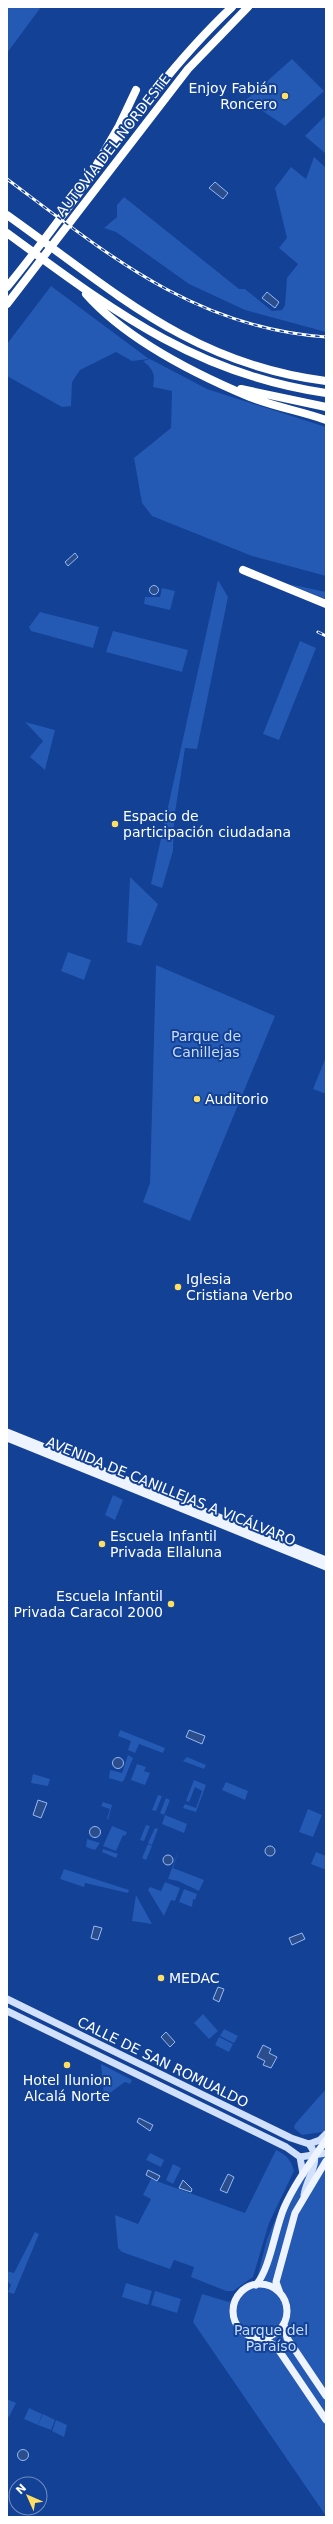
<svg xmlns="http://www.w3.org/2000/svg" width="333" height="2524" viewBox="0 0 333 2524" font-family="'DejaVu Sans',sans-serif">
<rect width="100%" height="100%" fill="#124195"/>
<path fill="#2459b4" d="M7,7H41L7,53Z
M292,59L324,91L285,126L246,100Z
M326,115V154L305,136Z
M314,157L326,168V332L245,310L189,284L116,232L104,228L117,217V205L124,197L239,289H245L272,311L282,310L285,305L287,278L298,264L279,248L287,238L275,188L291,167L306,179Z
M51,286L149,359L132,361L116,352L80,370L72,382L71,406L62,407L7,376V344Z
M150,359L207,389L326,427V576L252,556L152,516L142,503L134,458L171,428L172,391L153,387C155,374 154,370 143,361Z
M218,580L228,597L197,749L185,748L174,819L173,851L162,888L151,884Z
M289,584L326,592V599Z
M162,588L175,591L170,610L144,604L145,597H160Z
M40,612L99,627L93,648L31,631L29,627Z
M113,631L188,650L182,672L106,652Z
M300,641L316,648L279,740L263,734Z
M25,722L55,730L45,770L30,757L43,741Z
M130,877L158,904L141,946L127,942Z
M68,952L91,960L84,980L61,971Z
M156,965L275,1016L190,1221L143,1202L150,1183Z
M326,1057V1094L313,1089Z
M113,1495L123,1500L115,1520L105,1515Z
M120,1730L165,1748L163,1753L139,1744L135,1753L128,1750L131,1741L118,1736Z
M128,1755L133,1758L124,1780L122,1782L109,1778L110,1770L122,1773Z
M187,1757L206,1765L204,1769L183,1761Z
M137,1764L146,1767L144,1771L150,1773L145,1785L131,1780Z
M33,1774L50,1779L48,1786L31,1783Z
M194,1780L206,1785L196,1812L183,1808L185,1804L196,1808L202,1791L195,1787L189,1802L186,1801Z
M226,1782L248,1791L245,1800L222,1790Z
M158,1795L162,1796L156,1811L152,1810Z
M166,1798L170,1800L164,1815L160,1813Z
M103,1802L112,1805L108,1820L107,1819L110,1809L101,1806Z
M308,1809L322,1815L313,1837L299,1832Z
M165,1815L187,1824L184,1833L162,1824Z
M146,1825L150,1826L144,1841L140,1840Z
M112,1826L127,1832L125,1836L123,1835L116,1851L103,1846Z
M155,1828L158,1829L152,1845L148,1843Z
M87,1839L100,1843L95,1850L86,1847Z
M148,1844L152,1846L146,1860L142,1858Z
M103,1849L118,1854L116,1858L102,1852Z
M179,1849L173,1868L204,1880L199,1891L178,1881L168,1879Z
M316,1852L326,1856V1870L311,1864Z
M64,1869L129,1890L128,1893L85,1883L84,1887L60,1879Z
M165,1882L180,1888L175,1901L171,1900L164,1916L148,1890L150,1887L161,1891Z
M184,1889L197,1894L195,1900L193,1899L192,1907L179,1902Z
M136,1895L152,1924L132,1921Z
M203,2014L218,2031L209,2039L194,2023Z
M224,2029L238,2036L234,2043L220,2036Z
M219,2037L233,2044L229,2052L215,2045Z
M101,2064L132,2080L130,2084L125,2082L104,2097Z
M326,2089V2516L193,2322L202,2294L229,2302L257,2278L267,2239L282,2204L323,2132L302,2135L294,2128L295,2124Z
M276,2150C286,2155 291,2159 294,2171L269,2223L253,2277L233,2291H226L191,2277L194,2267L174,2260L170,2269L122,2252L118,2248L115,2215L138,2224L151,2199L143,2195L151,2179L245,2213Z
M150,2153L164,2160L161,2167L146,2160Z
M173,2164L181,2168L173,2184L166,2180Z
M35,2232L39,2234L14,2294L8,2292L11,2285L7,2281V2271L14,2273Z
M126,2283L152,2291L148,2305L122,2297Z
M155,2291L181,2299L177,2313L151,2305Z
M7,2399L16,2403L9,2417L7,2416Z
M29,2408L42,2414L38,2425L24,2419Z
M43,2414L55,2420L51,2430L38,2425Z
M56,2420L67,2425L64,2437L52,2431Z"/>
<path fill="#2b4d8c" stroke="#93b9f6" d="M215,182L228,193L223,199L209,188Z
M267,292L279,302L275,308L262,298Z
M75,553L78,557L68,566L65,562Z
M149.5 590a4.5 4.5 0 1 1 9 0a4.5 4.5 0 1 1-9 0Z
M189,1730L205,1736L202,1744L186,1737Z
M112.5 1763a5.5 5.5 0 1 1 11 0a5.5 5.5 0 1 1-11 0Z
M38,1800L47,1803L41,1818L33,1815Z
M89.5 1832a5.5 5.5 0 1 1 11 0a5.5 5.5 0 1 1-11 0Z
M265 1851a5 5 0 1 1 10 0a5 5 0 1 1-10 0Z
M163 1860a5 5 0 1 1 10 0a5 5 0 1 1-10 0Z
M94,1926L102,1928L98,1940L91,1938Z
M302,1933L305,1939L292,1945L289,1938Z
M218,1987L224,1989L219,2002L213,1999Z
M166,2032L175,2042L170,2047L161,2037Z
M263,2045L271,2049L269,2053L277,2057L271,2068L263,2065L265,2061L257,2057Z
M139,2118L153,2125L150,2131L137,2122Z
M148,2170L160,2176L157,2181L146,2175Z
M228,2174L234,2177L227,2193L220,2190Z
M183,2180L192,2189L191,2192L179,2188Z
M17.5 2455a5.5 5.5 0 1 1 11 0a5.5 5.5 0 1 1-11 0Z"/>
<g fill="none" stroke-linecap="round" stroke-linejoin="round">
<path stroke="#d0e0fd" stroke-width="7" d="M7,1999L291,2138L309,2144
M7,2011L286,2147L300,2157
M309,2144L320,2140L326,2134
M300,2157L326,2153
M300,2157L303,2174
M304,2195C307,2176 323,2161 309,2144"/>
<path stroke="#edf3ff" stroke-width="7" d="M7,1432L326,1560
M7,1438L326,1567
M233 2311a27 27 0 1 1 54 0a27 27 0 1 1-54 0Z
M256,2285C270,2269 275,2229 284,2208C295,2183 311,2162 326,2140
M280,2293L276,2282L295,2213L326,2161
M284,2324L287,2338L326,2396
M262,2338L276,2346L326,2420"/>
<path stroke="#fff" stroke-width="8" d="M97,164L119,126L136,90
M7,215C113,290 190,364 326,381
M7,233C111,309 194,374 326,393
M7,287C82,196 146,88 232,7
M86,294C126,339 195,374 250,397C275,407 301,411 326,420
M7,304L188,69L248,7
M241,389L326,407
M243,570L326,604"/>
<g stroke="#fff" stroke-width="3">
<path id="rail" d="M7,179C107,254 195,328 326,337
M318,632L326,636"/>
</g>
<use href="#rail" stroke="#124195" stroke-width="1.5" stroke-dasharray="4.5" stroke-linecap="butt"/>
</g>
<g fill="#ffdf63" stroke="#124195" stroke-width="1.5">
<circle cx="285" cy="96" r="4"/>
<circle cx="115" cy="824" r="4"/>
<circle cx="197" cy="1099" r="4"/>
<circle cx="178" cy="1287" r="4"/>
<circle cx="102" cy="1544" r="4"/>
<circle cx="171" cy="1604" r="4"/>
<circle cx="161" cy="1978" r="4"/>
<circle cx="67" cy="2065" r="4"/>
</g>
<g text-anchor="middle" stroke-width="4" stroke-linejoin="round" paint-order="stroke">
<g font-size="14" fill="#fff" stroke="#124195" text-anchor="start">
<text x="277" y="93" text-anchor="end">Enjoy Fabián<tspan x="277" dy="16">Roncero</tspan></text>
<text x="123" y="821">Espacio de<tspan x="123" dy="16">participación ciudadana</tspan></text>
<text x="205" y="1104">Auditorio</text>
<text x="186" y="1284">Iglesia<tspan x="186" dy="16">Cristiana Verbo</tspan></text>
<text x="110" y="1541">Escuela Infantil<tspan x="110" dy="16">Privada Ellaluna</tspan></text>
<text x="163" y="1601" text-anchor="end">Escuela Infantil<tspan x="163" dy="16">Privada Caracol 2000</tspan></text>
<text x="169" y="1983">MEDAC</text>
<text x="67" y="2085" text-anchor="middle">Hotel Ilunion<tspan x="67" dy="16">Alcalá Norte</tspan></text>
</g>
<g font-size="14" fill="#fff" stroke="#124195">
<text transform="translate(113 145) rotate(-52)" y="5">AUTOVÍA DEL NORDESTE</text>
<text transform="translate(171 1491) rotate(22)" y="5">AVENIDA DE CANILLEJAS A VICÁLVARO</text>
<text transform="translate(163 2062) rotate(26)" y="5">CALLE DE SAN ROMUALDO</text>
</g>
<g font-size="14" fill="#c9dcfd" stroke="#124195">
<text x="206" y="1041">Parque de<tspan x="206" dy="16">Canillejas</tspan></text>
<text x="271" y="2335">Parque del<tspan x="271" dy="16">Paraíso</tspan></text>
</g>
</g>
<rect width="333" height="2524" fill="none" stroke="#ffffff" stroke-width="16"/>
<g transform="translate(28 2496) rotate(315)"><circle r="19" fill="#124195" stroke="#718dbf"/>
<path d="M0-3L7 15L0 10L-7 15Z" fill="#ffdf63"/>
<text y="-6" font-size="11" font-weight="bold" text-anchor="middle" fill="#ffffff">N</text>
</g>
</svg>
